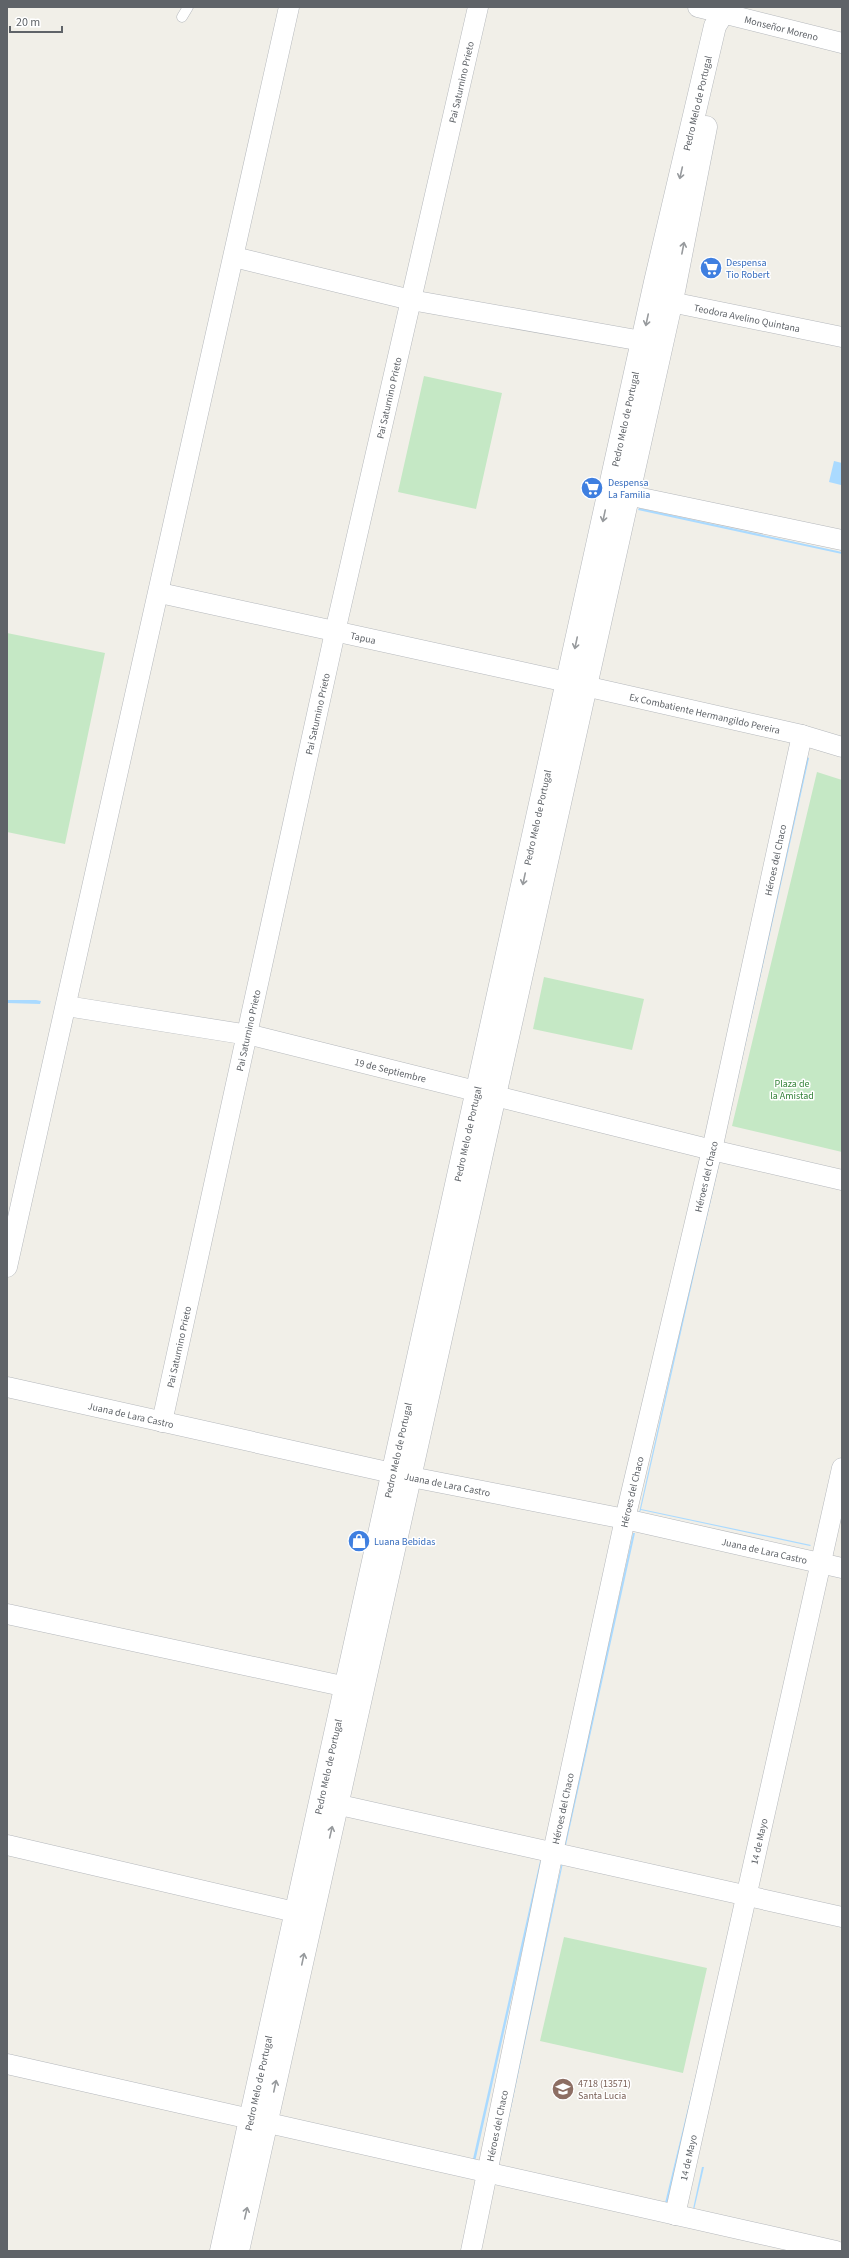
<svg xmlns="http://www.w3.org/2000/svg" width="849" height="2258" viewBox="0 0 849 2258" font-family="'Source Sans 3',sans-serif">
<rect width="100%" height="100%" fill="#f1efe8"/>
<path fill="#c5e8c5" d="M424,376L502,393L476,509L398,492Z
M7,633L105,653L65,844L7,832Z
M817,772L842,780V1152L732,1126Z
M544,977L644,999L632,1050L533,1029Z
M564,1937L707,1968L683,2073L540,2041Z"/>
<path fill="#aadaff" d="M834,461L842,463L841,485L829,482Z
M639,508L842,552V554L638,510Z
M807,757L809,758L724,1141H723Z
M7,1000H36L41,1001L40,1004L7,1003Z
M718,1160H720L641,1509L811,1545L810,1546L641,1510L639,1513Z
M633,1533H635L566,1845L564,1844Z
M540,1861L542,1862L475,2162L473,2159Z
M562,1862L563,1863L499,2165L665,2203L737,1905L667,2204L497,2165Z
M702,2167H704L694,2210L693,2209Z"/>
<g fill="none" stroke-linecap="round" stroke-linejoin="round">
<g stroke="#b5b8bc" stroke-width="11">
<path id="service" d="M182,17L188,7"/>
</g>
<g stroke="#b5b8bc" stroke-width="21">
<g id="minor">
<path id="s1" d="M698,7L842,43"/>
<path d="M234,257L411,300L642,341"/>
<path id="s2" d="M656,299L842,337"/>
<path d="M613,492L842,540"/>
<path id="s3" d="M160,593L567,682L802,735L842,747"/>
<path id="s4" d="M66,1006L255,1036L712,1150L842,1180"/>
<path d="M7,1267L289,7"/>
<path id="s5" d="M7,1387L401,1475L625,1519L842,1568"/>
<path id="s6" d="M162,1422L335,632L478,7"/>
<path d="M7,1614L361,1690"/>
<path d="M322,1801L842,1917"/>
<path d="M7,1845L312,1916"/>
<path d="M7,2064L836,2251"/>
<path id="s7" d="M675,2215L842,1468"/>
<path id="s8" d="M471,2251L553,1852L625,1519L712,1150L802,735"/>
</g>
</g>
<g stroke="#b5b8bc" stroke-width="23">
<g id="tertiary">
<path id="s9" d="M221,2251L655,282L715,26L720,18L722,7"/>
<path d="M238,2251L675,286L706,127"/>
</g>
</g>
<use href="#service" stroke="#fff" stroke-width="10"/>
<use href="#minor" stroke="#fff" stroke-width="20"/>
<use href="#tertiary" stroke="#fff" stroke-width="22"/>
</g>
<defs><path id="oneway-shaft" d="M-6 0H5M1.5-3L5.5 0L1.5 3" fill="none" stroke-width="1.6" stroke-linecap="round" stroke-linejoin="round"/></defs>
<g stroke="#979a9d">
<use href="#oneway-shaft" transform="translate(681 173) rotate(103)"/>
<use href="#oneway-shaft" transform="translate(683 248) rotate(-79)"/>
<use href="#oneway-shaft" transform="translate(647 320) rotate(102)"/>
<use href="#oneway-shaft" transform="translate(604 516) rotate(102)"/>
<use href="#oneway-shaft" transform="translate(576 643) rotate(102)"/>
<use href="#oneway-shaft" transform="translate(524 879) rotate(102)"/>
<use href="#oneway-shaft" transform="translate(331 1832) rotate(-77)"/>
<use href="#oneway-shaft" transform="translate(303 1959) rotate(-78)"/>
<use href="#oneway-shaft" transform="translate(275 2086) rotate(-78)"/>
<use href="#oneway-shaft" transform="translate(246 2213) rotate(-77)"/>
</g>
<defs>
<g id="supermarket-disc" transform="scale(1.15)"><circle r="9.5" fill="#3f7fe0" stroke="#fff"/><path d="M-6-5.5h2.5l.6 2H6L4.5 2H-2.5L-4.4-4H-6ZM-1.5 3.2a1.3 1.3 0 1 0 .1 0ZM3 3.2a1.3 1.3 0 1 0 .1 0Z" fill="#fff"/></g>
<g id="shop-disc" transform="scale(1.15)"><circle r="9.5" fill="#3f7fe0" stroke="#fff"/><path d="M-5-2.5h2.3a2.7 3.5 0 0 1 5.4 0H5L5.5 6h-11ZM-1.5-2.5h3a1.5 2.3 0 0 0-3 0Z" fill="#fff"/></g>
<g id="school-disc" transform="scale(1.15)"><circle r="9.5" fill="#8d6e63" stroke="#fff"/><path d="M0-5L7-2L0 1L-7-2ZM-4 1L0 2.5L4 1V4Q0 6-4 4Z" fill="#fff"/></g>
</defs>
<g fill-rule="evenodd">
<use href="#supermarket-disc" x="711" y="268"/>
<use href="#supermarket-disc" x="592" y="488"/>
<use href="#shop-disc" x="359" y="1541"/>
<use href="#school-disc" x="563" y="2089"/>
</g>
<g text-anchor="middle" stroke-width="3" stroke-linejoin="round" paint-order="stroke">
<g font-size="10" fill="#5f6368" stroke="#fff">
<text dy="4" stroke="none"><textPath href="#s1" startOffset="86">Monseñor Moreno</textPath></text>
<text dy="4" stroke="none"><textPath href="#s6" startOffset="1373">Pai Saturnino Prieto</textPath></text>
<text dy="4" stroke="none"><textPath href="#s9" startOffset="2200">Pedro Melo de Portugal</textPath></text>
<text dy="4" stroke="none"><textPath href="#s2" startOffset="93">Teodora Avelino Quintana</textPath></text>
<text dy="4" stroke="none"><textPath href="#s6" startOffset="1049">Pai Saturnino Prieto</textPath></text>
<text dy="4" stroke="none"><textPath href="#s9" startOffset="1876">Pedro Melo de Portugal</textPath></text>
<text dy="4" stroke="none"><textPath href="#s3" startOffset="208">Tapua</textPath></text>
<text dy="4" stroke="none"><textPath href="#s3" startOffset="558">Ex Combatiente Hermangildo Pereira</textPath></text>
<text dy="4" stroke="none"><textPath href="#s6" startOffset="725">Pai Saturnino Prieto</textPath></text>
<text dy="4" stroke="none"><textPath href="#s9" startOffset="1468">Pedro Melo de Portugal</textPath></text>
<text dy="4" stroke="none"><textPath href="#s8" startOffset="1424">Héroes del Chaco</textPath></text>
<text dy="4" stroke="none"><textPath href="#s6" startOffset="401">Pai Saturnino Prieto</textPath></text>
<text dy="4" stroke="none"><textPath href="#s4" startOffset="331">19 de Septiembre</textPath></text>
<text dy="4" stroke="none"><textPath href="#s9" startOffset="1144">Pedro Melo de Portugal</textPath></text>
<text dy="4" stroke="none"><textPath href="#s8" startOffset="1100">Héroes del Chaco</textPath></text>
<text dy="4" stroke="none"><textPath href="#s6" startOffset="77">Pai Saturnino Prieto</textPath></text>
<text dy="4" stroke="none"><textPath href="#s5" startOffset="127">Juana de Lara Castro</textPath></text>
<text dy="4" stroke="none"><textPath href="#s9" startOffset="820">Pedro Melo de Portugal</textPath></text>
<text dy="4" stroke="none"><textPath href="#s5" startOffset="451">Juana de Lara Castro</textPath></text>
<text dy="4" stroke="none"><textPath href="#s8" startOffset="776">Héroes del Chaco</textPath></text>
<text dy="4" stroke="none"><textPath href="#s5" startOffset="775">Juana de Lara Castro</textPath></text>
<text dy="4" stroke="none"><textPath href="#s9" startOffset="496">Pedro Melo de Portugal</textPath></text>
<text dy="4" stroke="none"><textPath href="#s8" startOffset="452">Héroes del Chaco</textPath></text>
<text dy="4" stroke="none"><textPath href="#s7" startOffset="383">14 de Mayo</textPath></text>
<text dy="4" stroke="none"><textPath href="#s9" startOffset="172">Pedro Melo de Portugal</textPath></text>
<text dy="4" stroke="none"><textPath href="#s8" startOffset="128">Héroes del Chaco</textPath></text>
<text dy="4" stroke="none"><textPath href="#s7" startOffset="59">14 de Mayo</textPath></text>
</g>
<g font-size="10" fill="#366cbe" stroke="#fff" text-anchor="start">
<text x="726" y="266">Despensa<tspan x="726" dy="12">Tio Robert</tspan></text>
<text x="608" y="486">Despensa<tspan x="608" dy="12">La Familia</tspan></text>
<text x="374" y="1545">Luana Bebidas</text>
</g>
<g font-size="10" fill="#348238" stroke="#fff">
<text x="792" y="1087">Plaza de<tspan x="792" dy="12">la Amistad</tspan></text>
</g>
<g font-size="10" fill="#785e54" stroke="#fff" text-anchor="start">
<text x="578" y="2087">4718 (13571)<tspan x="578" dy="12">Santa Lucia</tspan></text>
</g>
</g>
<rect width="849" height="2258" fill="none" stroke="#5f6368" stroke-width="16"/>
<path d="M10 26v6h52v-6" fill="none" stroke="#5f6368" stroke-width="2"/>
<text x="16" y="26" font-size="12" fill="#5f6368" stroke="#ffffff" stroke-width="3" paint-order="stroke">20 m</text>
</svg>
